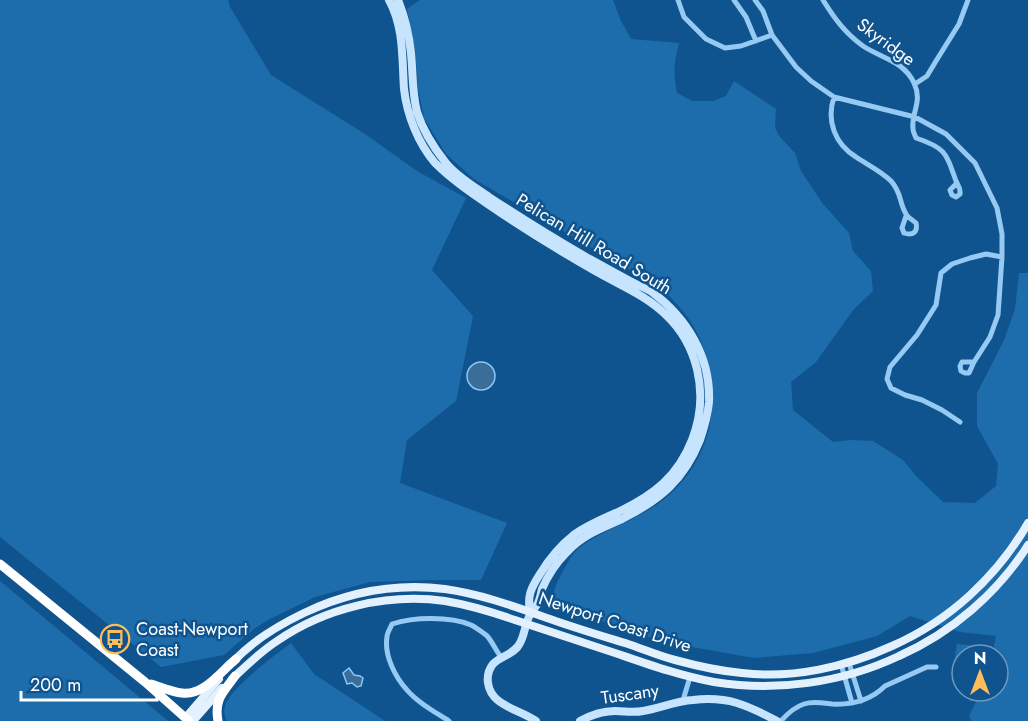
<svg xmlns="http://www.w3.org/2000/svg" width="1028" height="721" viewBox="0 0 1028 721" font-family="Jost,sans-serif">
<rect width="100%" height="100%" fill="#0f548e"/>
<path fill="#1d6dac" d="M0,0H228L230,7L271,75L365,134L417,171L466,198L432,270L473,316L456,401L407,440L400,483L507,523L481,580H433L370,582L315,597L270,619L255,628L224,655L161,667L0,537Z
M420,0H613L620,19L631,39L679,43C674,63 673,72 677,93L692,101H713L726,96L734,81L776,109L775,128L780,137L795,153L801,171L823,204L849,233L853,251L871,271L873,291L854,309L816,362L791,382L793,410L833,442L851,440L873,441L903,460L916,476L943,502L975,503L996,486L998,464L977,426V393L1004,340L1015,309L1019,273H1028V721H972L969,716L981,691H998V655H992L996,636L960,632L910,616L877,636L813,653L754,658L664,642L555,605C552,591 555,587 561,575C565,567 569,559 575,552C578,548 582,546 586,543C608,528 635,520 658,504C696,477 717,432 711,386C707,342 693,318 661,288L474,179L446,154L424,118L418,88L415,50L407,9Z
M0,581L168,721H0Z
M291,643L314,674L385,721H227C225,716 223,712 225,707C229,689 275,655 291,643Z
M957,644L989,647L990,649V655H962V670L955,669L953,668Z"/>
<path fill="#3a6d98" stroke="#88c7f7" stroke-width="1.5" d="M467 376a14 14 0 1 1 28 0a14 14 0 1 1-28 0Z
M349,668L354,675L360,676L363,678L361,686L357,687L352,683L347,684L343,673Z"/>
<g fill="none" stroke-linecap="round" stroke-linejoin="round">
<path stroke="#97caf3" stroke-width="5" d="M678,0L684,17L706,39L725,48L741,46L772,35
M734,0L746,17L756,41
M755,0L763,11L772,35L796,67L811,81L834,97L915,117L946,134L975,163L997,208L1002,234V257L998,315L990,337L974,362L969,373H965L961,371L960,366L962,362H974
M823,0C834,18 845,33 863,46C881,58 904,61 914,83C923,102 911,112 913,129C913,132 915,135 916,138C946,148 946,153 956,181C958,186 961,188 960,194L956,197L952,195L950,190L957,183
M915,84L927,76L936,61L959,24L968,0
M834,97C826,121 835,144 856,157C868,165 881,171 891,181C902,193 899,203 906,214C908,218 913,220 916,223C918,232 913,236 904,233L902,228L906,216
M960,422L942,410L922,400L905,395L891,388L887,379L890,367L917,335L936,305L941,273L952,264L970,258L986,254L1002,257
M849,663L861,701
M841,664L852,703
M686,701L684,697L690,677
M449,721C435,712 418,703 407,690C395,677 384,655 387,637C387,633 390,629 392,624C413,617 450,616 471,625C475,627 482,632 486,635C492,640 496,652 502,658
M781,721C787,714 795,707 804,704C813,701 823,703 832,704C852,705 871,700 885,686L927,667H936"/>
<path stroke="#c6e4fd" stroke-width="8" d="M389,0C404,27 402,59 404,89C407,115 418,143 435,163C451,179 470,192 489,205C524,229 560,251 597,272C620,285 647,296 666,315C681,329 692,349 697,369C703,394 701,417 692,440C678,476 654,495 620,511C605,518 589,524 575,534C561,545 549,559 540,574C531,588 527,596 530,612
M398,0C405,17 409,34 411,53C413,73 412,92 417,112C423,131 434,148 446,163C457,177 475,187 489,197C521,218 553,238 586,257C601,265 615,273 630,281C637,285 645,288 652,292C687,318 711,357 709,402C708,414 704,428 700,440C684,480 660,500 622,519C602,528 582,535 567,552C557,562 548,575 542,589C541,593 540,599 538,603C536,607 532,610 530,615C525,623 525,634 520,643C515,654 501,656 493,664C489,669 487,676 488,683C491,706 519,709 536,721
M580,721C591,715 602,711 615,711C624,711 633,713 643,711C660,708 676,701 693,700C728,696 747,705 777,721"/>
<path stroke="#e3f1ff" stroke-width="8" d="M233,662C252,641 279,625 304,613C348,592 396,583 445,589C481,594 516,607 550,619C575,628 602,636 628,644C643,649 659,656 675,660C697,666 719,671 742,673C793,679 846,667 892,646C949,621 997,577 1028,523
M232,679C246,666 260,652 277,641C325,608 387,593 445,601C469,605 492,612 515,620C549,631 584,643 618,654C650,665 681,676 714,682C776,692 842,683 899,656C951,633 998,593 1028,545
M186,717L219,679
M193,721L222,688"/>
<path stroke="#fff" stroke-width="9" d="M0,564L145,682L189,721
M151,684C161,687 172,692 182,693C204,696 221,671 236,659
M218,721C214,699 223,693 235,676"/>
</g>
<defs>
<g id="bus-ring" transform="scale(1.5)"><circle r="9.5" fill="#0f548e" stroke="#ffbd59" stroke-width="1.5"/><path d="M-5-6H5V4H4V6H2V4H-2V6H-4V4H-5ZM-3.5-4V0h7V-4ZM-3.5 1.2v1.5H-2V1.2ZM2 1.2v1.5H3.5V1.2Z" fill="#ffbd59"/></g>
</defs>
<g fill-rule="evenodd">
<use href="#bus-ring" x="115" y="639"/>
</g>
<g text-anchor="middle" stroke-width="5" stroke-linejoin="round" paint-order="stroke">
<g font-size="18" fill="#fff" stroke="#0f548e">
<text transform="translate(886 42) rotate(36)" y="6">Skyridge</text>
<text transform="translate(594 244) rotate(31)" y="6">Pelican Hill Road South</text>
<text transform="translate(615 622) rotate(18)" y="6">Newport Coast Drive</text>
<text transform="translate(630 694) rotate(-8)" y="6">Tuscany</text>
</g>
<g font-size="18" fill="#fff" stroke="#0f548e" text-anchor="start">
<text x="136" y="635">Coast-Newport<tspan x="136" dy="21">Coast</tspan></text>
</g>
</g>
<g transform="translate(980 673)"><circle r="28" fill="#0f548e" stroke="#6f98bb" stroke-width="1.5"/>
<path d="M0-4.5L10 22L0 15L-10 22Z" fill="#ffbd59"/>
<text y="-9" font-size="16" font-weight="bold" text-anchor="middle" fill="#ffffff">N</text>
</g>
<path d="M21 691v9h136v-9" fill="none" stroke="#ffffff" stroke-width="3"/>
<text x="30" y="691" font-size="18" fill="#ffffff" stroke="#0f548e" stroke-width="4.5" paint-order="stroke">200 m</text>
</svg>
